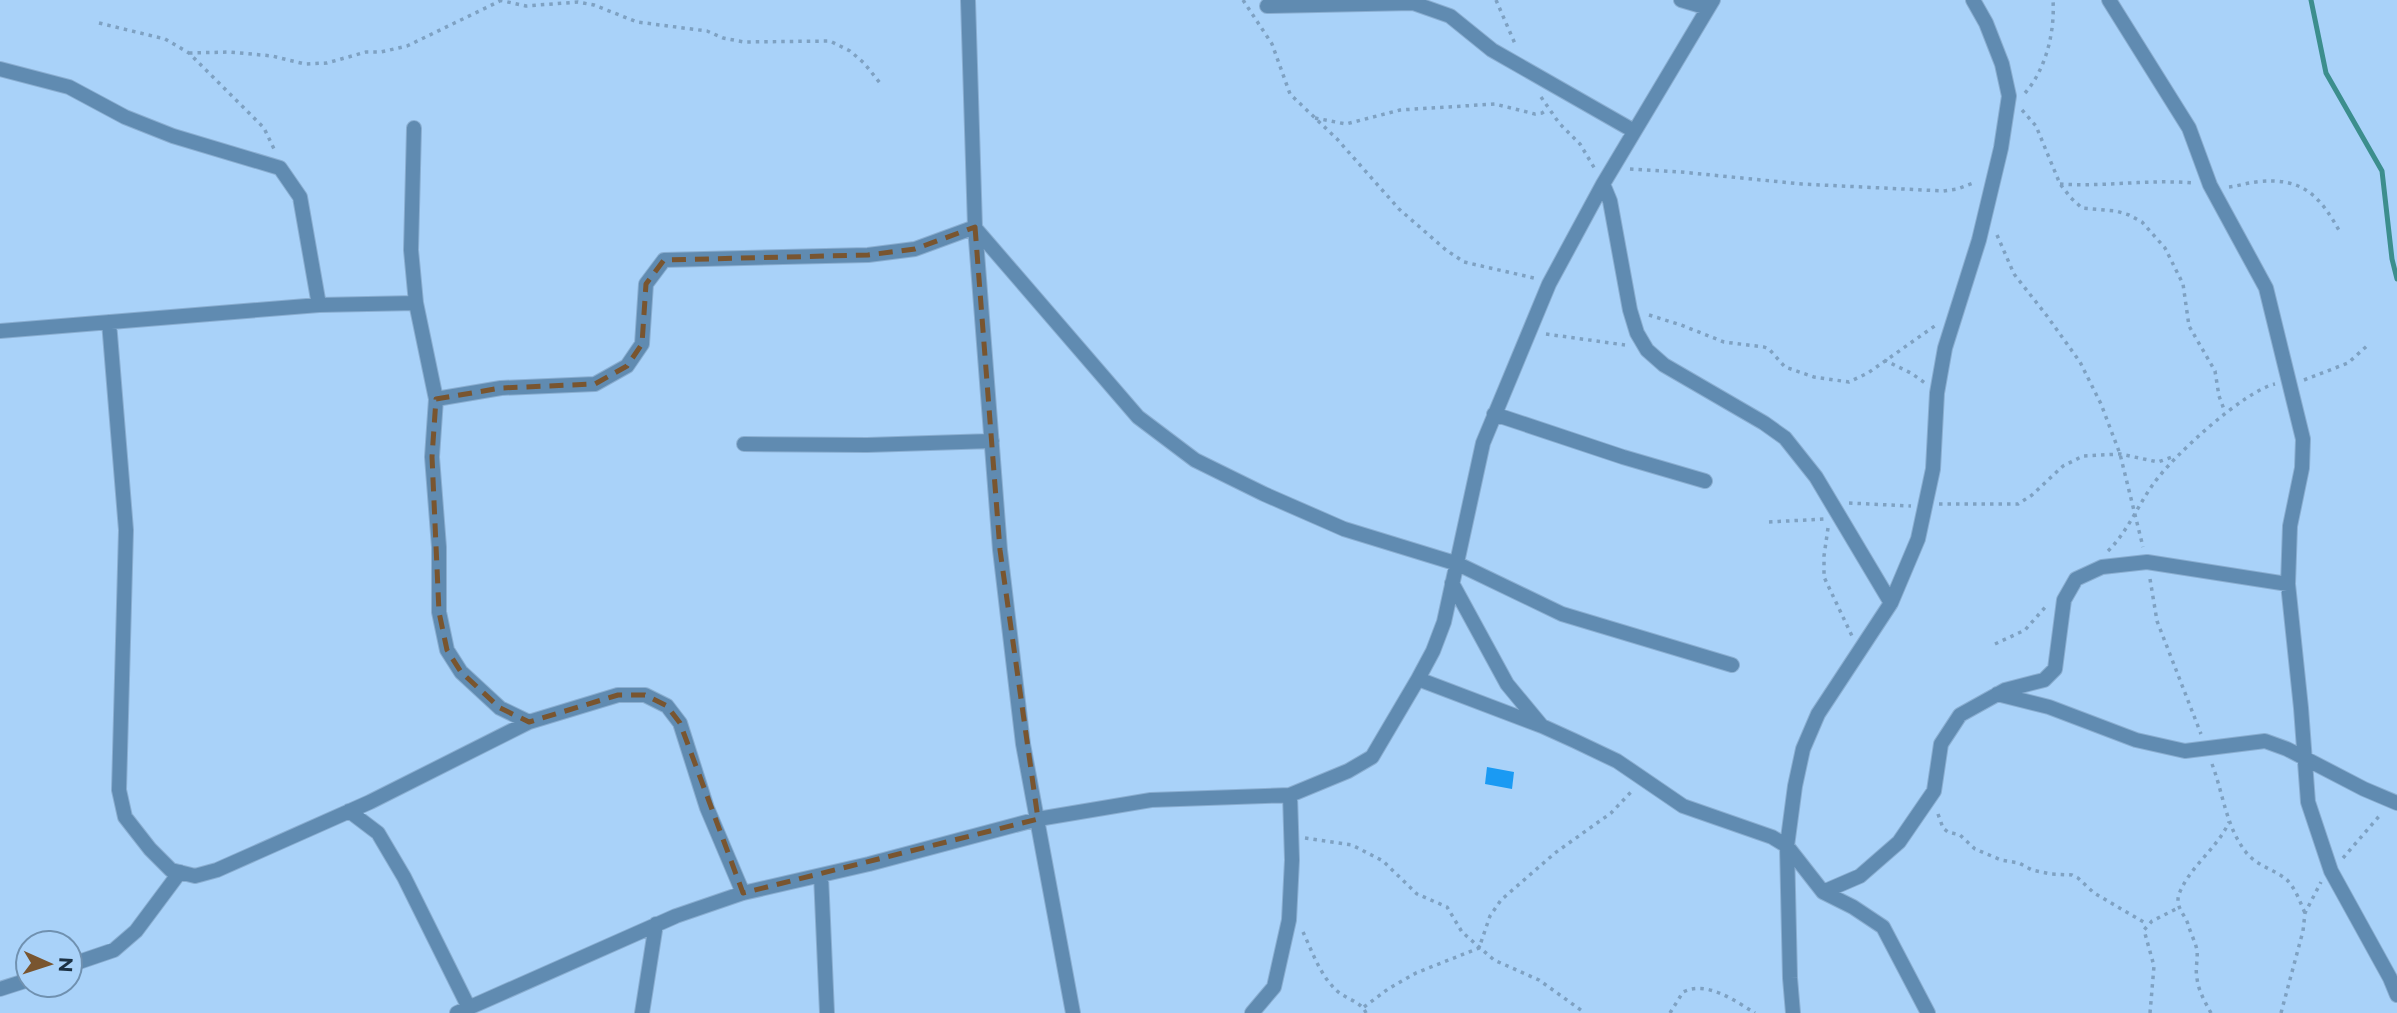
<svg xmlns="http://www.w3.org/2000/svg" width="2397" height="1013" viewBox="0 0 2397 1013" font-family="Montserrat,sans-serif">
<rect width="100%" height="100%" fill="#a9d2f9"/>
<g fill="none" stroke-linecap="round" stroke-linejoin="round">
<path stroke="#3c8e8d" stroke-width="5" d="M2311,0L2326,73L2382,171L2392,259L2397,279"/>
</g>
<path fill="#1a9af3" d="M1487,767L1514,772L1512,789L1485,784Z"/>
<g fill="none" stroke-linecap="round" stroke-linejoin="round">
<g stroke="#8aaed1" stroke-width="16">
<path id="minor" d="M968,0L975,227L1000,550L1023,744L1073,1013
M1681,0L1708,8
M2109,0L2189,128L2210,185L2266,288L2303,439L2302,468L2290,526L2288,584L2301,708L2308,802L2331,871L2390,978L2397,995
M1267,6L1413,3L1450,16L1492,50L1634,131
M0,69L69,87L125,117L173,136L280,168L300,197L319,305L416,303L436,399L501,388L595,384L627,366L642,344L646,284L664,260L868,255L915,249L975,227
M414,128L411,250L416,303
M1603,184L1610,201L1630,310L1637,333L1647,350L1664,365L1764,423L1785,438L1816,477L1891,603
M975,228L1138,417L1195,460L1264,494L1344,529L1458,564L1562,614L1732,665
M109,322L126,530L119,790L125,817L150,849L171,870L195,876L217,870L370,802L529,722
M0,331L319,305
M436,399L432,457L439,547V612L447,650L461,672L500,708L529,722L618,695H645L667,706L680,723L707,808L743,893
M1494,414L1623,457L1705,481
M744,444L867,445L992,441
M1452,583L1507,684L1541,725
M1418,679L1542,726L1575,741L1617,761L1683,806L1772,837L1787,846L1823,892L1853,907L1883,927L1928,1013
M1997,694L2049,707L2136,740L2185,751L2265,741L2287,749L2364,789L2397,803
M349,811L378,833L404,877L469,1008
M821,875L827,1013
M1823,892L1860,876L1899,842L1934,791L1941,744L1960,715L2005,690L2044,680L2055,669L2064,600L2076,579L2102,567L2147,562L2288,584
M70,965L114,950L136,931L180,872
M0,989L28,980
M457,1013L676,916L743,893L869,864L1038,819L1151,800L1290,795L1348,771L1372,757L1418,679L1433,651L1444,622L1483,443L1549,284L1603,184L1713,0
M642,1013L656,924
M1252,1013L1274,987L1289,920L1292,860L1290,795
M1793,1013L1790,978L1787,846L1795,786L1803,749L1818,714L1891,603L1918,539L1933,469L1937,393L1945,348L1979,240L2001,148L2009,96L2002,64L1986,23L1973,0"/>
</g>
<path stroke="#7ea1c2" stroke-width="3.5" stroke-dasharray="3.5 5" stroke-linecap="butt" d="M499,0L526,6L578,2L594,5L637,22L707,31L723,38L744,42L830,41L850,51L864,63L880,83
M1243,0L1272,44L1290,94L1337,139L1399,209L1446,250L1464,262L1534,278
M1496,0L1516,46
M99,23L165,39L189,53L264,128L274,149
M189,53L230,52L272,56L305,64L327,63L366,52H381L407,46L500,1
M2025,93C2046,69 2055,32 2053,0
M1541,97L1559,123L1580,144L1595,169
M2022,110L2036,126L2060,184L2071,198L2082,208L2116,211L2129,215L2142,222L2165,248L2183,284L2189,326L2215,371L2219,396L2225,412
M1315,118L1346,124L1400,110L1495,104L1535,114L1542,113L1548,109
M1630,169L1681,172L1802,184L1943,191L1957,189L1976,182
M2060,184C2105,187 2149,179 2194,183
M2229,187C2238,186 2247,183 2256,182C2303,176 2321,197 2341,234
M1997,235L2014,274L2047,316L2080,362L2101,404L2120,454L2143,547
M1649,315L1681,325L1724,342L1764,347L1769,349L1785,367L1814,377L1849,382L1868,373L1936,325
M1546,334L1625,345
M1884,360L1911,373L1925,383
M2304,380L2348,363L2368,345
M1849,503L1911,506
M1939,504H2018L2032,495L2063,466L2083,456L2120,454L2158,462L2175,456
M1769,522L1824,519
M1828,528L1824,556V577L1852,636
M2108,551C2128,531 2138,505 2154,483C2173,456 2244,391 2275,384
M2150,579L2157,621L2201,734
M1995,644L2025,630L2048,604
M2212,764C2223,793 2226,826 2245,851C2255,865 2273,869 2286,879C2295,887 2300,902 2305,913
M1938,814L1943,828L1948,832L1960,835L1975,849L2001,860L2019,863L2032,870L2051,874L2072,875L2078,878L2094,893L2147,924
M1305,838L1352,845L1383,861L1417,894L1447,907L1462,932L1494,960L1539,980L1585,1013
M2343,858L2381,814
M1303,932C1312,951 1320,975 1336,990C1345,999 1361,1001 1366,1013
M1364,1007L1388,989L1416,973L1479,948L1490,916L1501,900L1555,853L1611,813L1632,791
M1670,1013L1683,992C1707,980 1735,1001 1755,1013
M2150,1013L2154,966L2144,930L2152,921L2178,908
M2211,1013C2205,1002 2198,990 2197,978C2195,969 2198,959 2197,950C2195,941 2190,932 2188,924C2184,913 2175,907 2179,894C2190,866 2217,849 2229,822
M2281,1013L2303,931L2305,913L2321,882"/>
<use href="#minor" stroke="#608bb1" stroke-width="14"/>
</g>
<path fill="none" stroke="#79552f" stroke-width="5" stroke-dasharray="14 9" stroke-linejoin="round" d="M975,227L1000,550L1038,819L743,893L680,723L667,706L645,695H618L529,722L500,708L461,672L447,650L439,612L432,457L436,399L501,388L595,384L627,366L642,344L646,284L664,260L868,255L915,249Z"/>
<g transform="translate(49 964) rotate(93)"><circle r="33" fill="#a9d2f9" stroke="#7091b0" stroke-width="2"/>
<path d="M0-5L12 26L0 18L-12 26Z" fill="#79552f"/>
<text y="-10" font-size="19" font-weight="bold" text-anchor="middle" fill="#1b3043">N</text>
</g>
</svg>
